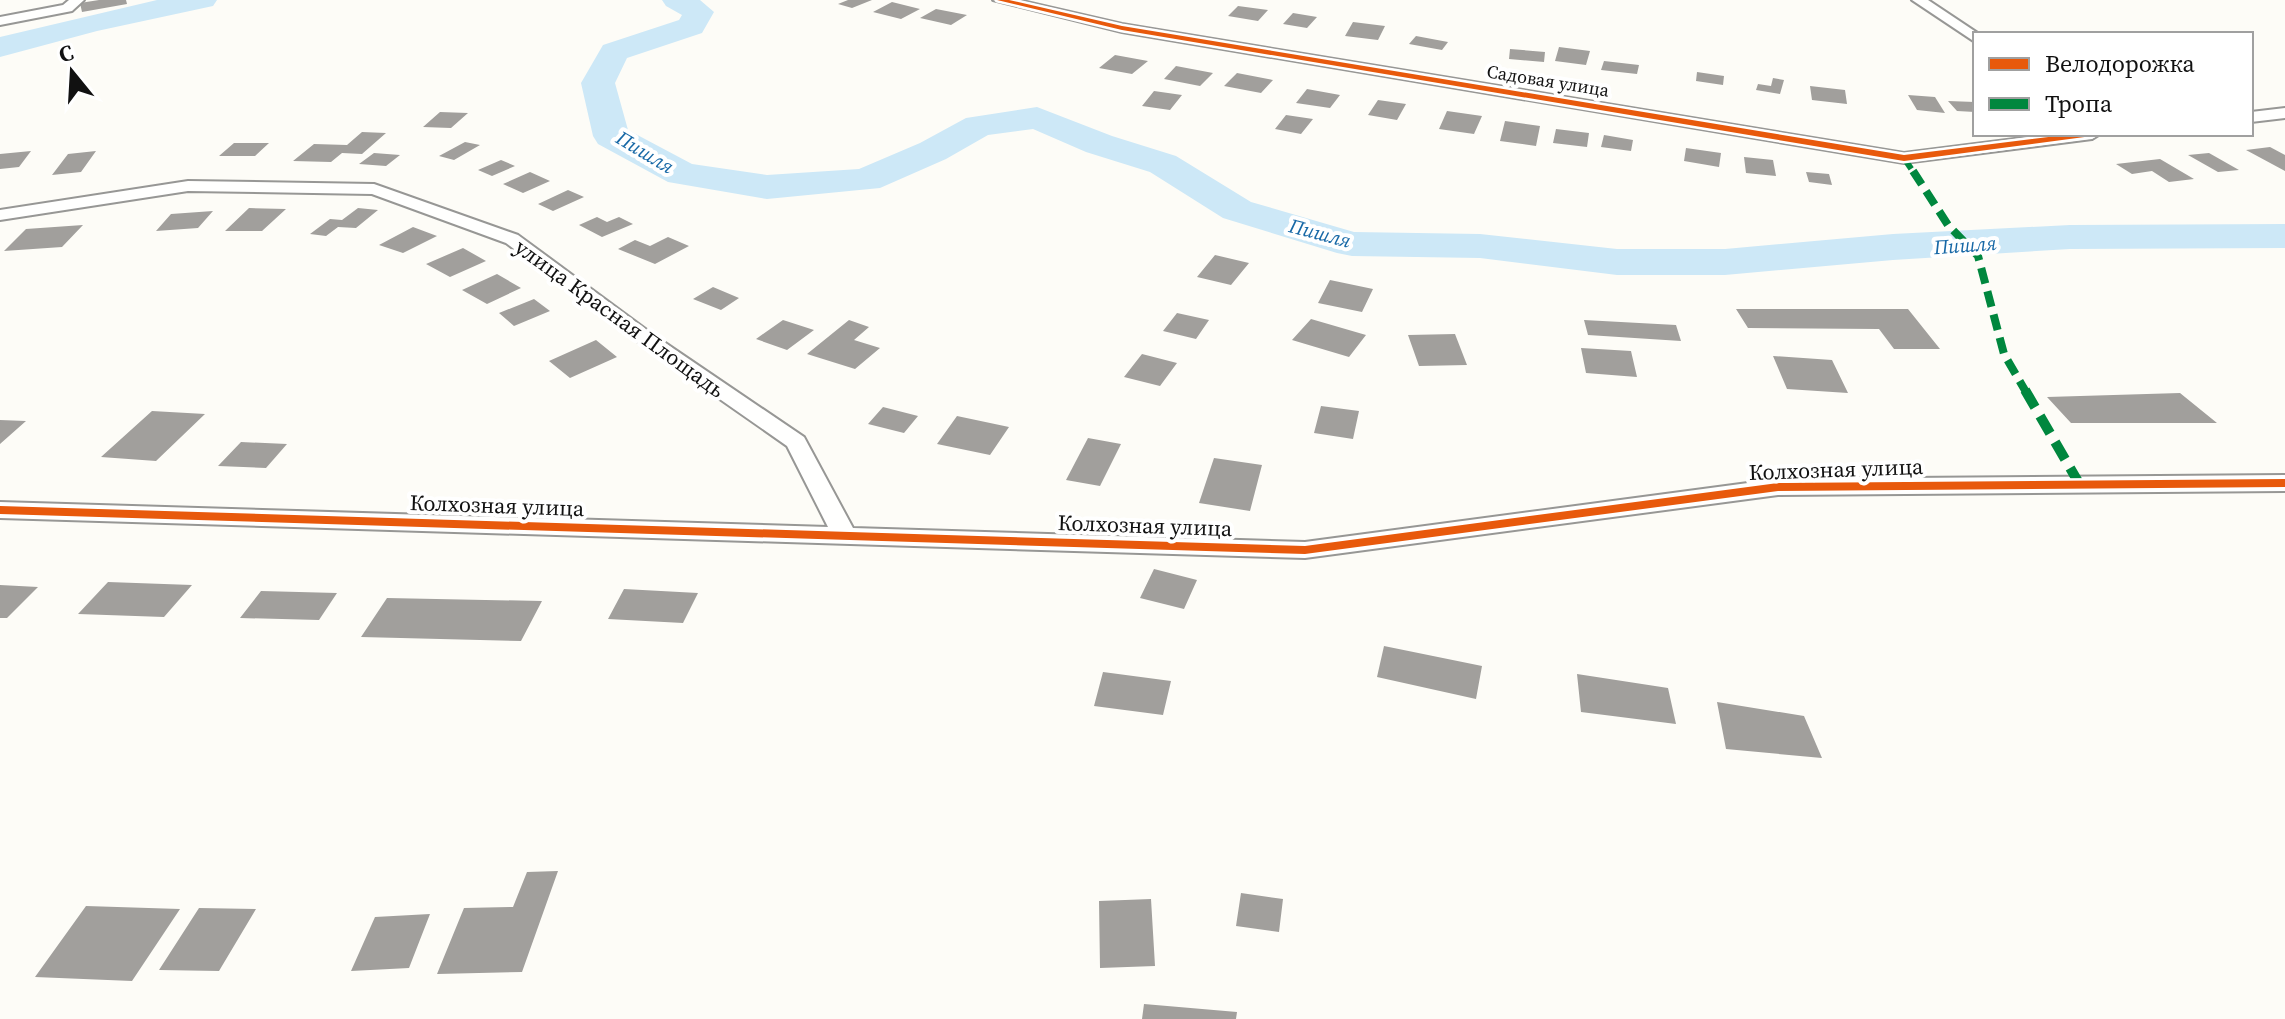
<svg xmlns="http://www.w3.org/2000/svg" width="2285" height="1019" viewBox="0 0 2285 1019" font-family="'Source Serif 4',serif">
<rect width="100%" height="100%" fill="#fdfcf7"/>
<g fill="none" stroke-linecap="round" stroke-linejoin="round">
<path fill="#cde8f7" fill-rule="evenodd" d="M157,0H217L213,6L97,31L0,57V37Z
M662,0H700L714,12L702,33L627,58L615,83L628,130L692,164L767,175L859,169L920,143L966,118L1037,107L1112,136L1176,156L1251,202L1354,232L1480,234L1617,249H1725L1893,234L2070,225L2285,224V248L2070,249L1893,260L1725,275H1617L1480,258L1352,256L1337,253L1223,218L1150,172L1086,152L1033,129L988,135L946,159L880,188L767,199L668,182L598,144L593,136L581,83L603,45L679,20L682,15L666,6Z"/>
</g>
<path fill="#a19f9c" d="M99,0H126L127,4L82,12L80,3Z
M848,0H872L852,8L838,4Z
M892,2L920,9L901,19L873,12Z
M1238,6L1268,10L1258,21L1228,16Z
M936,9L967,15L951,25L920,18Z
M1293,13L1317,17L1307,28L1283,24Z
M1353,22L1385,26L1378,40L1345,36Z
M1416,36L1448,42L1442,50L1409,44Z
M1559,47L1590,51L1586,65L1555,61Z
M1510,49L1545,52L1544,62L1509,59Z
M1115,55L1148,61L1132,74L1099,68Z
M1604,61L1639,65L1637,74L1601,70Z
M1176,66L1213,73L1200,86L1164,79Z
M1697,72L1724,76L1723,85L1696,81Z
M1237,73L1273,80L1261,93L1224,86Z
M1773,78L1784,80L1780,94L1756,90L1758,84L1771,86Z
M1810,86L1845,90L1847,104L1812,100Z
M1307,89L1340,95L1330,108L1296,103Z
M1154,91L1182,95L1170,110L1142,106Z
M1908,95L1935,97L1945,113L1917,110Z
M1378,100L1406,104L1397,120L1368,115Z
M1948,101L1975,102V112L1957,111Z
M1447,111L1482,116L1474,134L1439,129Z
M440,112L468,113L451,128L423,127Z
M1286,115L1313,119L1301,134L1275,129Z
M1505,121L1540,126L1536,146L1500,141Z
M1556,129L1589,133L1587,147L1553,143Z
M362,132L386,133L362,154L342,153L331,162L293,161L314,144L347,145Z
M1604,135L1633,140L1631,151L1601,147Z
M465,142L480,145L454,160L439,156Z
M234,143H269L255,156H219Z
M2270,147L2285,155V171L2246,150Z
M1686,148L1721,153L1719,167L1684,161Z
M31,151L19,167L0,169V154Z
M96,151L81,172L52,175L68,154Z
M374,153L400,155L386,166L359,164Z
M2209,153L2239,170L2218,172L2188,155Z
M1744,157L1773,160L1776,176L1746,173Z
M2160,159L2194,179L2169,182L2152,171L2132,174L2116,164Z
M501,160L515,166L492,176L478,170Z
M530,172L550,181L523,193L503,184Z
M1806,172L1829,174L1832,185L1809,182Z
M568,190L584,197L553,211L538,204Z
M249,208L286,209L262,231H225Z
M358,208L378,210L356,228L338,227L326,236L310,234L330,219L342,220Z
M213,211L198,228L156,231L171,214Z
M597,217L607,222L619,217L633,224L602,237L579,225Z
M83,225L62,247L4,251L26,229Z
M413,227L437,236L403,253L379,245Z
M668,237L689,246L655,264L618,249L635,240L650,246Z
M463,248L486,261L450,277L426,264Z
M1215,255L1249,263L1231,285L1197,277Z
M497,274L521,288L487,304L462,290Z
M1330,280L1373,289L1362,312L1318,303Z
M713,287L739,298L721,310L693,299Z
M534,299L550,311L514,326L499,313Z
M1736,309H1908L1940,349H1894L1879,329L1748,328Z
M1177,313L1209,320L1196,339L1163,331Z
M1311,319L1366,335L1349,357L1292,340Z
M783,320L814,330L787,350L756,339Z
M849,320L869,327L854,340L880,348L855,369L807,354Z
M1584,320L1676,325L1681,341L1588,335Z
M1455,334L1467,365L1419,366L1408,335Z
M596,340L617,357L570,378L549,361Z
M1581,348L1631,351L1637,377L1586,373Z
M1142,354L1177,363L1160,386L1124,377Z
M1773,356L1832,360L1848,393L1787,389Z
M2180,393L2217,423H2071L2047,397Z
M1321,406L1359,411L1353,439L1314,433Z
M883,407L918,416L904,433L868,424Z
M152,411L205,414L156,461L101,457Z
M957,416L1009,427L990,455L937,444Z
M0,420L26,421L0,444Z
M1088,438L1121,444L1100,486L1066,480Z
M241,442L287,444L266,468L218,466Z
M1214,458L1262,465L1250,511L1199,503Z
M1154,569L1197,580L1184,609L1140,598Z
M108,582L192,585L164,617L78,614Z
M0,585L38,587L7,618H0Z
M624,589L698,593L683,623L608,619Z
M261,591L337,593L319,620L240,618Z
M387,598L542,601L521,641L361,637Z
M1384,646L1482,666L1476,699L1377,677Z
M1103,672L1171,681L1163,715L1094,706Z
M1577,674L1668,688L1676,724L1581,712Z
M1717,702L1804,716L1822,758L1726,749Z
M558,871L522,972L437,974L464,908L513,907L527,872Z
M1241,893L1283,899L1279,932L1236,926Z
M1151,899L1155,966L1100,968L1099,901Z
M86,906L180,909L132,981L35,977Z
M199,908L256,909L219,971L159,970Z
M430,914L409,968L351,971L375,917Z
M1144,1004L1237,1012L1236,1019H1142Z"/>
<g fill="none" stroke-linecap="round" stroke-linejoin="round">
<g stroke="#979795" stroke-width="4">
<path id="street" d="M69,0H84L72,11L0,25V17L63,5Z
M993,0H1018L1122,24L1904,153L2054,134H2100L2092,139L1904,163L1122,32Z
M1912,0H1928L1979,34H1975V42Z
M2285,108V118L2251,122V112Z
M188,181L374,184L518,235L655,336L804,437L853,528L1305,542L1778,479L2285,475V491L1778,495L1305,558L0,518V502L828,527L787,446L641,344L506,243L372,194L188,191L0,220V210Z"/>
</g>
<use href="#street" fill="#fffffe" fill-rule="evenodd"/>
<path stroke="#00873e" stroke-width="6" stroke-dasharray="13 6" stroke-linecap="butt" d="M1904,158L1914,173"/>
<path stroke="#00873e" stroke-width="8" stroke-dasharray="16 8" stroke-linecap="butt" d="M1913,171L1948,225L1978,256L2004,354L2026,392"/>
<path stroke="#00873e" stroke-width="10" stroke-dasharray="20 10" stroke-linecap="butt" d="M2025,390L2080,485"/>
<g stroke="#fff" stroke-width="5">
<path id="cycleway" d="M997,0H1009L1122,26L1904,155L2073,134H2096L2092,136L1904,161L1122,30Z
M2285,479V487L1778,491L1305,554L0,514V506L1305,546L1778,483Z"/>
</g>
<use href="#cycleway" fill="#e8590c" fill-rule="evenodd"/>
</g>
<g text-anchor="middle" stroke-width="8" stroke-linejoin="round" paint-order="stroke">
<g font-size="18" fill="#111" stroke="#fff">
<text transform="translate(1548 81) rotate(9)" y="6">Садовая улица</text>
</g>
<g font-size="20" font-style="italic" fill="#1768a6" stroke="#fff">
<text transform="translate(645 152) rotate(31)" y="7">Пишля</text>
<text transform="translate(1320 233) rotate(15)" y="7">Пишля</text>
<text transform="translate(1965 245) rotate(-4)" y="7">Пишля</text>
</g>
<g font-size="22" fill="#111" stroke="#fff">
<text transform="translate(620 318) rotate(36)" y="8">улица Красная Площадь</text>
<text transform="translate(1836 469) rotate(-2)" y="8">Колхозная улица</text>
<text transform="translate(497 505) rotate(2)" y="8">Колхозная улица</text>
<text transform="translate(1145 525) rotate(2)" y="8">Колхозная улица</text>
</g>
</g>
<rect x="1973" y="32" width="280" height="104" fill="#ffffff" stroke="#a0a0a0" stroke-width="2"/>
<rect x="1989" y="58" width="40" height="12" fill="#e8590c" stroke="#a0a0a0" stroke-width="2"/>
<text x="2045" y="72" font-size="24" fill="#111111">Велодорожка</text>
<rect x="1989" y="98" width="40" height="12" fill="#00873e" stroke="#a0a0a0" stroke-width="2"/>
<text x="2045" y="112" font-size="24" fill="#111111">Тропа</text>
<g transform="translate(72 72) rotate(342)" stroke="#ffffff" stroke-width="6" paint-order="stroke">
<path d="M0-6L14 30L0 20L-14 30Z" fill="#111111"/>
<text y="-12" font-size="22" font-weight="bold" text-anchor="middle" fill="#111111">С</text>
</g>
</svg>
